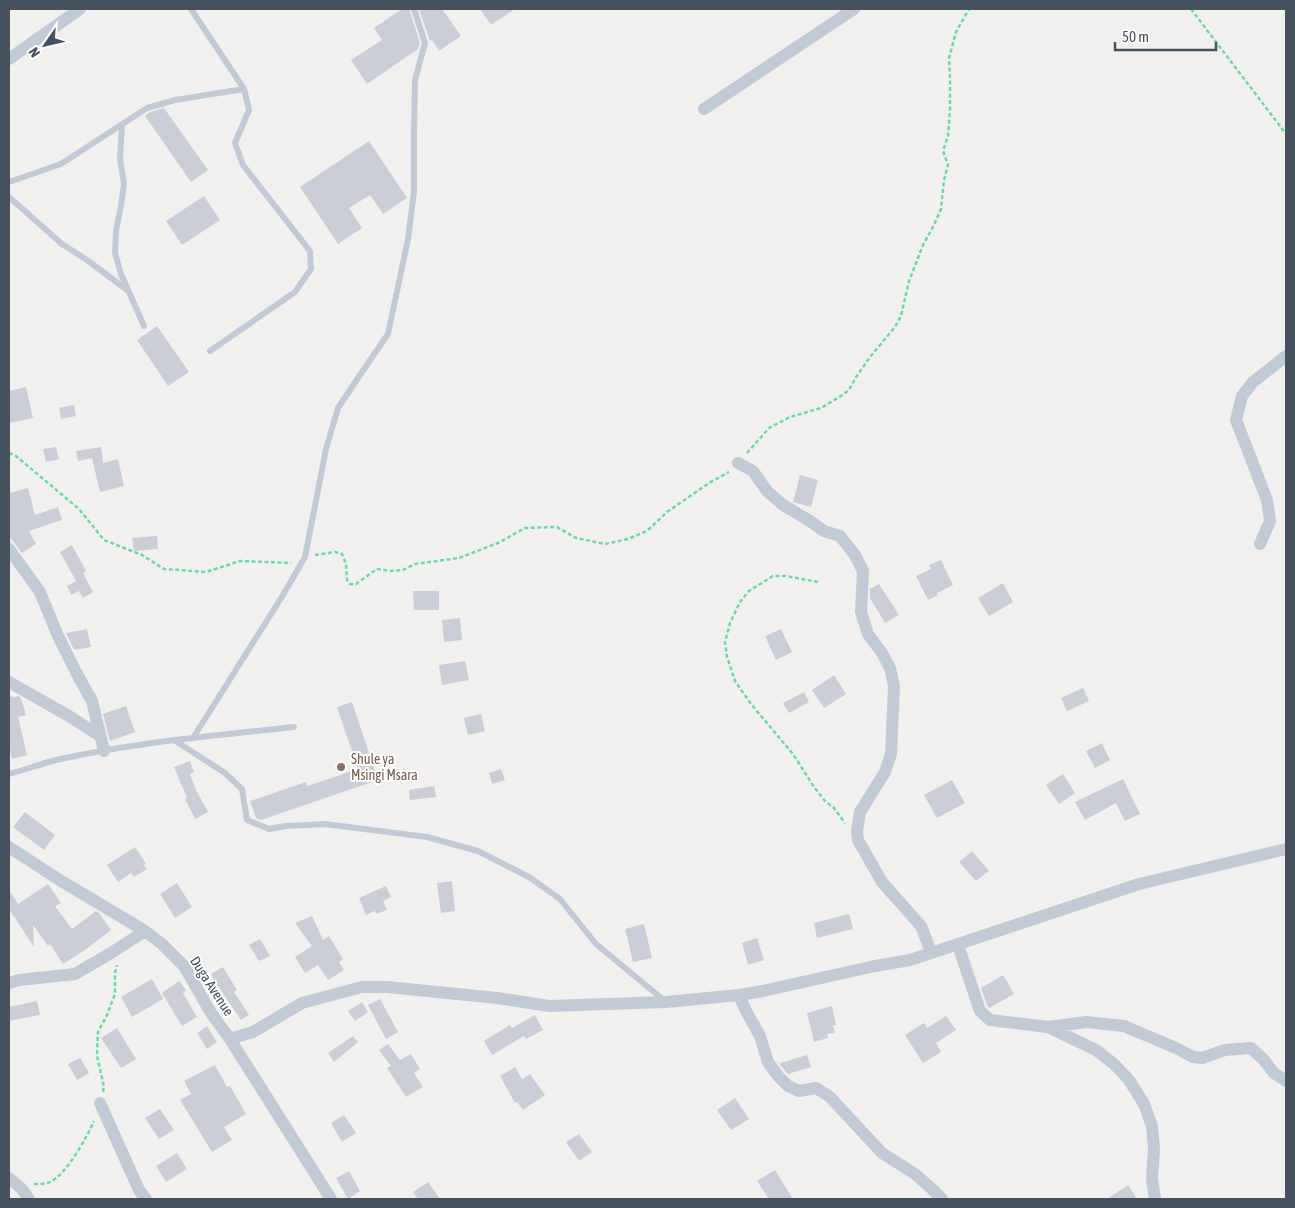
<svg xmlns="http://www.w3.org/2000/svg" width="1295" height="1208" viewBox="0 0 1295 1208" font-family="'Asap Condensed',sans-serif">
<rect width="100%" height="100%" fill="#f2f0ef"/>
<path fill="#cbced6" d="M402,9H409L420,43L418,49L367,84L351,60L382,40L374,28Z
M419,9H442L461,36L439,51L432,40L430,41Z
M480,9H515L491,25Z
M164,108L208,170L191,182L145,116L150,112Z
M369,141L407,198L383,214L370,195L349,208L362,228L338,244L300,187Z
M204,196L220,220L182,245L166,221Z
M157,326L189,372L168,386L137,340Z
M26,387L33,418L9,423V391Z
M74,405L76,416L61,419L59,408Z
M56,447L59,459L46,462L43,449Z
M101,447L103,463L118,459L124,486L100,492L92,458L78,461L76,451Z
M800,475L818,480L811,507L793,502Z
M28,488L35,515L58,507L62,520L29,531L36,544L22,553L9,536V493Z
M157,536L158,549L134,551L132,538Z
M72,545L86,571L83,573L93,592L83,598L79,591L71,595L67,586L76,581L60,552Z
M941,560L953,585L937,593L938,595L928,600L916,576L931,569L929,565Z
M1003,583L1013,602L989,616L978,598Z
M879,584L899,615L885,623L870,598V589Z
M413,591H439V610H414Z
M460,618L462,640L444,642L442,620Z
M87,629L91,647L74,650L66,633Z
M781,629L792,652L776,660L765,636Z
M465,661L469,680L442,685L439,665Z
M834,675L846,694L824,708L812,690Z
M1083,688L1089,701L1067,711L1061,698Z
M804,692L809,702L789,713L783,703Z
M13,696V698L18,696L21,698L26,715L18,717L27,755L12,759L9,744V697Z
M352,702L378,780L261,820L256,818L250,801L306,782L307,786L358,769L337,707Z
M126,706L135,732L110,741L103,714Z
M481,714L485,731L468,735L464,718Z
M1102,743L1110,760L1095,768L1086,751Z
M190,761L194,772L190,774L196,790L208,812L195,819L185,799L187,798L174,767Z
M501,769L505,780L492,784L489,773Z
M1063,774L1075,793L1059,804L1046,785Z
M1123,779L1140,814L1125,821L1116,803L1085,820L1075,802Z
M952,780L965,803L937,818L924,795Z
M434,786L436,797L410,800L409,790Z
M25,812L55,835L44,850L13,827Z
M135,847L146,864L144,865L147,869L134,877L131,873L118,882L107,865Z
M972,851L989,871L976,881L959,862Z
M452,881L455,911L441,913L437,883Z
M177,883L192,907L175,918L160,894Z
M48,884L61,903L55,906L72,929L96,911L99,913L111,930L85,950L63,964L50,944L48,946L33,925L34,947L9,909V890L18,904Z
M386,886L391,897L383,901L387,910L376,914L375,911L366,915L359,898Z
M849,914L853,929L817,938L814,923Z
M312,916L323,940L329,936L343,959L339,962L344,970L328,980L318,965L305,973L295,957L312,946L295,923Z
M644,924L652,958L633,962L625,929Z
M757,938L764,960L748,965L742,943Z
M260,939L270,956L259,961L249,945Z
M223,967L237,990L234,992L249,1015L241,1020L215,982L211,974Z
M1003,975L1014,994L989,1008L987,1005L981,988Z
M152,979L163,999L132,1017L121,997Z
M179,981L186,990L183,993L197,1017L182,1026L162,993Z
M380,999L398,1032L386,1039L368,1005Z
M37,1001L40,1015L9,1021V1007Z
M362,1002L368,1012L355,1021L348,1011Z
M832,1006L836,1025H833L835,1033L827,1034L828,1038L814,1042L807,1013Z
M535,1015L543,1030L526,1039L524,1036L492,1055L484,1041L510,1025L512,1028Z
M946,1016L956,1030L936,1043L941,1052L923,1063L905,1035L924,1023L927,1028Z
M207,1026L217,1042L207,1049L197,1033Z
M117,1028L136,1059L121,1068L101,1038Z
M353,1036L358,1042L334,1062L328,1053Z
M388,1044L400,1060L411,1054L420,1069L414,1073L423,1087L406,1097L387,1068L391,1066L379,1050Z
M807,1055L811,1067L788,1074L780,1065V1063Z
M80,1058L89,1073L77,1080L68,1064Z
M215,1065L227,1087L230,1086L246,1114L224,1127L232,1140L212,1152L180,1100L191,1094L184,1081Z
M515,1067L522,1079L530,1074L545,1095L523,1110L517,1102L515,1103L500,1076Z
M735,1098L749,1119L731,1130L717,1110Z
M160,1109L174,1130L159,1139L145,1118Z
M344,1115L356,1133L342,1142L331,1123Z
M579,1134L592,1152L579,1161L566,1142Z
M177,1153L187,1169L166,1182L156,1166Z
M775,1170L793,1199H769L757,1181Z
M349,1171L360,1191L348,1199L336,1178Z
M428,1182L440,1199H418L413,1192Z
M1128,1185L1137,1199H1107Z"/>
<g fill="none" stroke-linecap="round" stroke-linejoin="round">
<path stroke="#6ed6ac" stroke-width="2.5" stroke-dasharray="4 2.5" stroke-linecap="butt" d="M1191,9L1286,134
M9,453L16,456L79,509L104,540L142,555L164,569L206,572L240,561L291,563
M747,453L769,428L790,417L821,408L841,396L849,390L856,377L870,357L895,327L901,316L909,281L923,245L934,225L941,209L944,180L948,165L943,151L948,136L950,109V80L949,58L956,32L969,9
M315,555L335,552L342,554L346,564L347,580L350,584H356L377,569L390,571L403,570L415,564L459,558L498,543L525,528L557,527L576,538L605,544L628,539L647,531L667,512L709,483L729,472
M818,582L785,576H773L749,591L740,602L730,623L725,642L727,657L735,681L751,704L793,754L814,787L825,801L834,808L845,823
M103,1092L104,1087L97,1056L98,1032L107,1015L115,994V973L117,965
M34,1184C39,1184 46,1184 50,1182C66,1175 87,1137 94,1121"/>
<path stroke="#c2cad6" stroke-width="6" d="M191,9L244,89L249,110L235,143L243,165L310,251L311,269L295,292L210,351
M122,124L120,159L124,184L121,206L116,231L115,253L121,274L144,326
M9,182L61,164L147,108L175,100L244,89
M9,197L62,244L87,260L127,290
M193,738L283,595L305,557L326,449L338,408L362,372L388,334L408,239L414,192V133L415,80L425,43L414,9
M174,740L225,773L242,789L247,820L269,829L286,826L325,824L427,837L478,851L529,877L560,899L596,944L665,1001
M9,774C25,770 40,764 56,760C134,742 214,736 294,727"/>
<path stroke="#c2cad6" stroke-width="12" d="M9,59L80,9
M704,109L854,9
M738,463L753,471L767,491L783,505L810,521L824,531L840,536L855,555L863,571L861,612L868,634L882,653L890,668L894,686L891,754L885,772L860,812L857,831L858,840L882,882L921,926L931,952
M1260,544L1270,521L1267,500L1236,420L1242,396L1253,382L1286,356
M9,549L40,592L58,636L77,674L92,701L104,751
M9,682L69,716L100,736
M9,847L58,879L145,931L162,944L184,966L211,1013L230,1039L331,1199
M958,945L980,1011L990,1020L1048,1027L1086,1022L1124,1026L1176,1048L1193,1057L1202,1058L1225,1050L1251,1048L1264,1060L1274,1073L1286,1081
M9,983L19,980L75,974L111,953L145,931
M739,995L746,1011L760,1036L768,1062L778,1076L788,1086L799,1091L816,1088L830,1097L882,1153L915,1174L932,1189L942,1199
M1048,1027L1096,1050L1114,1064L1129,1080L1144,1104L1152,1126L1154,1149L1152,1179L1155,1199
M230,1039L253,1032L302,1003L362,987H387L497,998L549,1006L666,1002L739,995L763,991L875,966L910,960L1139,884L1286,849
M100,1103L139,1190L146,1199
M9,1178L21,1188L29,1199"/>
</g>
<circle fill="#8d6e63" stroke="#fff" stroke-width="2" cx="341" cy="767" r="5"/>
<g text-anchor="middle" stroke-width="4" stroke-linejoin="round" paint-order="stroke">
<g font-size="14" fill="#785e54" stroke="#fff" text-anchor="start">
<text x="351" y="764">Shule ya<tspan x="351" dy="16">Msingi Msara</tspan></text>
</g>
<g font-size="14" fill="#46515f" stroke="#fff">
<text transform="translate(212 986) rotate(57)" y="5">Duga Avenue</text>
</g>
</g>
<rect width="1295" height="1208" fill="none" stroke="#46515f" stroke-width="20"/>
<g transform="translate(45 45) rotate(236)" stroke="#ffffff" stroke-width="4" paint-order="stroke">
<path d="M0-4L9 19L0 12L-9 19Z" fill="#46515f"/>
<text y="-8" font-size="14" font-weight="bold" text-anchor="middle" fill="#46515f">N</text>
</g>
<path d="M1115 42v8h101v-8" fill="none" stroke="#46515f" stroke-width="2.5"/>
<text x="1122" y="42" font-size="15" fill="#46515f" stroke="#ffffff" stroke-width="4" paint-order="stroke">50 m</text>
</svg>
